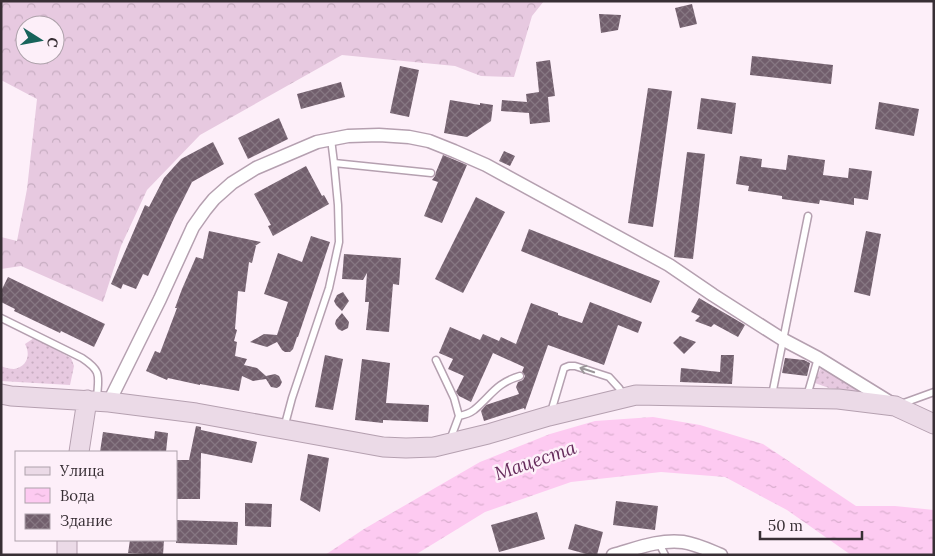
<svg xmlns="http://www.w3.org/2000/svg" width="935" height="556" viewBox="0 0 935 556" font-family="Lora,serif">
<defs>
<pattern id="green-dots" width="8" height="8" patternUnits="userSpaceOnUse" patternTransform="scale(1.25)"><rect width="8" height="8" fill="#e7c9e0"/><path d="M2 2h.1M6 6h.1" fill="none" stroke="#c7adc1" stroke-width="1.8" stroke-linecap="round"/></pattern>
<pattern id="forest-crowns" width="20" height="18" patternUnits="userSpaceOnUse" patternTransform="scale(1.25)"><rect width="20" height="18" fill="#e7c9e0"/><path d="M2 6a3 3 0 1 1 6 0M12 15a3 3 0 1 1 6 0" fill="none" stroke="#c7adc1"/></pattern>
<pattern id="water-ripples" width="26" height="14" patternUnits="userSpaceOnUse" patternTransform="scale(1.25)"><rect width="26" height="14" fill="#fdcaf1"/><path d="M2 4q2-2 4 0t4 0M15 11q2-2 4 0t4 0" fill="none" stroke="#daaecf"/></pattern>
<pattern id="building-cross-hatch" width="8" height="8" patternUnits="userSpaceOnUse" patternTransform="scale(1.25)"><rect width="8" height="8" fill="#715e6c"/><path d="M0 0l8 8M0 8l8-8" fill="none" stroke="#867782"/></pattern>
</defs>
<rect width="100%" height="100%" fill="#fdeff9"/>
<path fill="url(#green-dots)" d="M34,338L71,358L74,366L70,385L1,381V366C5,368 10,369 14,369C27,367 31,355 25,344Z
M821,368H824L861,391V392L829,388L815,383V380Z"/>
<path fill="url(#forest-crowns)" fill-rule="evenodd" d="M1,1H544L532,16L514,77L481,76L455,66L342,55L200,135L147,190L121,246L103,302L21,266L1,269V237L17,241L27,189L37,99L1,80ZM25,25H55V55H25Z"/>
<path fill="url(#water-ripples)" d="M653,417L700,425L763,444L856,506H895L934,510V555H851L787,510L725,477L661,472L571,482L485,512L415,555H325L364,529L480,462L550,434L595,421Z"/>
<path fill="url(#building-cross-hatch)" d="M692,4L697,24L680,28L675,8Z
M599,14L621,15L618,30L601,33Z
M752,56L833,65L831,84L750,75Z
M550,60L555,96L548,97L550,122L530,124L529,113L501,111L502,100L527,102L526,94L539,92L536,62Z
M400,66L419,70L409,117L390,113Z
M341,82L345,97L301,109L297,94Z
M648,88L672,91L653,227L628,223Z
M701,98L736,103L732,134L697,129Z
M450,100L480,105V103L493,105L491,121L467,137L444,133Z
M879,102L919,109L914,136L875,129Z
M279,118L288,139L248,159L238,138Z
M213,142L224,164L192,182L174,218L148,276L143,274L136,289L123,284L121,289L111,284L145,205L149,207L164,178L181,159Z
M504,151L515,156L510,166L499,161Z
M687,152L705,154L693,259L674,257Z
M443,155L467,165L442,223L424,216L438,182L432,180L435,176L436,172Z
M788,155L825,160L823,175L848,178L849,168L872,171L868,200L854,198V205L820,200L819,204L782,199V196L748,191L749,186L736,184L740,156L762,159L761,167L786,170Z
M306,166L322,196L324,195L329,204L273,236L268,226L271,225L254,194Z
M476,197L505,212L463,293L435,279Z
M529,229L660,281L651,303L521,251Z
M209,231L261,242L255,246H256L252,263L249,262L245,292L238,291L235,329L237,330L234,341L237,342L235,356L247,359L244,365L257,368L266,376L275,374L279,376L282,382L280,386L277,388L271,387L266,379L253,381L242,376L239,391L200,384V385L168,378L167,380L146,371L155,351L160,353L177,308H175L182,289L196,257L203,259Z
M866,231L881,234L870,296L854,292Z
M311,236L330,242L298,337H297L293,349L290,352H285L282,350L277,342L267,347L250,342L264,334L277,335L288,302L264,294L278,253L302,262Z
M344,254L401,258L399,285L393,284L389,332L366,330L369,302H365L367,273L363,280L342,279Z
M8,277L105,324L94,347L61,331L60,333L14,311L15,309L1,302V291Z
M343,292L349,301L342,311L336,305L334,301L337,295Z
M699,298L745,325L738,337L714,324L711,327L695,321L700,316L691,312Z
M590,302L642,322L638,333L618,325L604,365L548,345L525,410L524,408L484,421L481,411L486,405L519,394L516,387L518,382L523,380L525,376L522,372L524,367L493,353L471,402L459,396L456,392L464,376L448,369L453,359L439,353L450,327L480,340L483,334L499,341L501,337L516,344L531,303L558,313V315L582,323Z
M342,313L349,322L348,328L342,331L338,329L335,324L336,320Z
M680,336L696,342L684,354L673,343Z
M325,355L343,359L333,410L315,407Z
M721,355H734L732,384L680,382L681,368L720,372Z
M785,358L804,360L810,363L807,376L782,373Z
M362,359L390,363L386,403L429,405L428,422L383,420V423L355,420Z
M196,426L201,427V430L257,442L252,463L201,453L200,499H176L177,460H189Z
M155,431L168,433L166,452H100L103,432L154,439Z
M308,454L329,458L320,512L300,500Z
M616,501L658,506L655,530L613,525Z
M245,503L272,504L271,527L245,526Z
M537,512L545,539L499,552L491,525Z
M176,520L238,522L237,545L176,543Z
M575,524L603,532L597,555H590L568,549Z
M130,540H164L163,555L128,553Z"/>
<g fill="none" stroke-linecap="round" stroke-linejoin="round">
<g stroke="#b5a0b0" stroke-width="9">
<path id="lane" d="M331,139L334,163L431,173
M1,318L82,358C103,372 98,376 97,399
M436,360L454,398L459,416
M772,395L808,216
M807,396L818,358
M901,404L934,392
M551,412L564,368L569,366H575L609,377L619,388L624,396
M284,428L292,398L329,288L339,242L338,205L334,163
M450,440L459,416C464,415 470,413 474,410C491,396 496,383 520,376
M659,543L665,555"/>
</g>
<g stroke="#b5a0b0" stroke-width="15">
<path id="street" d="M109,402L160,299L193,227L205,210L214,199L232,183L256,168L317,142L348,136L379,135L409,137L429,141L454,151L486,165L669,265L713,295L782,339L818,358L891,403
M613,555C635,549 659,539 683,542C696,544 709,550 721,555"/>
</g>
<g stroke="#b5a0b0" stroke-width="21">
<path id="secondary" d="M1,394L11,396L109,402L196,413L383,447L406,448L434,447L488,434L549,416L636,395L838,399L895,406L934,424
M79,452L87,400
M67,555V540"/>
</g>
<use href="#lane" stroke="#fff" stroke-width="6"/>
<use href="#street" stroke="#fff" stroke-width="12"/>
<use href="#secondary" stroke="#ebdae7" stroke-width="19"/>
</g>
<defs><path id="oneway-shaft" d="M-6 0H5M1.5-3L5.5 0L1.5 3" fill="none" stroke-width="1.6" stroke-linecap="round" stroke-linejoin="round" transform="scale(1.25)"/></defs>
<use stroke="#9c979a" href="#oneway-shaft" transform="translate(587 370) rotate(-162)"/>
<g text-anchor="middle" stroke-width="5" stroke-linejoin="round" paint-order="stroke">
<g font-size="19" font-style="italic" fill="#672d5d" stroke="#fdeff9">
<text transform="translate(535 460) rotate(-19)" y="7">Мацеста</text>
</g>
</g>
<rect width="935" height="556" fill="none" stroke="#382f35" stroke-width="5"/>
<rect x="15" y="451" width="162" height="90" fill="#fdeff9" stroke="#aea2ab"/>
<rect x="25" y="467" width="25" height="8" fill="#ebdae7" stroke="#aea2ab"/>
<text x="60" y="476" font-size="15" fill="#382f35">Улица</text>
<rect x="25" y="488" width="25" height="15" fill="url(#water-ripples)" stroke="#aea2ab"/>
<text x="60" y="501" font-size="15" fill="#382f35">Вода</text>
<rect x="25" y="514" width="25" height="15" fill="url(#building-cross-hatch)" stroke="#aea2ab"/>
<text x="60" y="526" font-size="15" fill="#382f35">Здание</text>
<g transform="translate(40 40) rotate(101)"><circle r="24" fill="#fdeff9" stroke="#aea2ab"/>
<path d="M0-4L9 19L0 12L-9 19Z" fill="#18635b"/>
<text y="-8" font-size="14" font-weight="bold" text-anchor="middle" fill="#382f35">С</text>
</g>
<path d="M760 531v8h102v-8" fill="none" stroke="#382f35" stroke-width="2.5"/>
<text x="768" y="531" font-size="15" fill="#382f35" stroke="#fdeff9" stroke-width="4" paint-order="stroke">50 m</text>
</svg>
